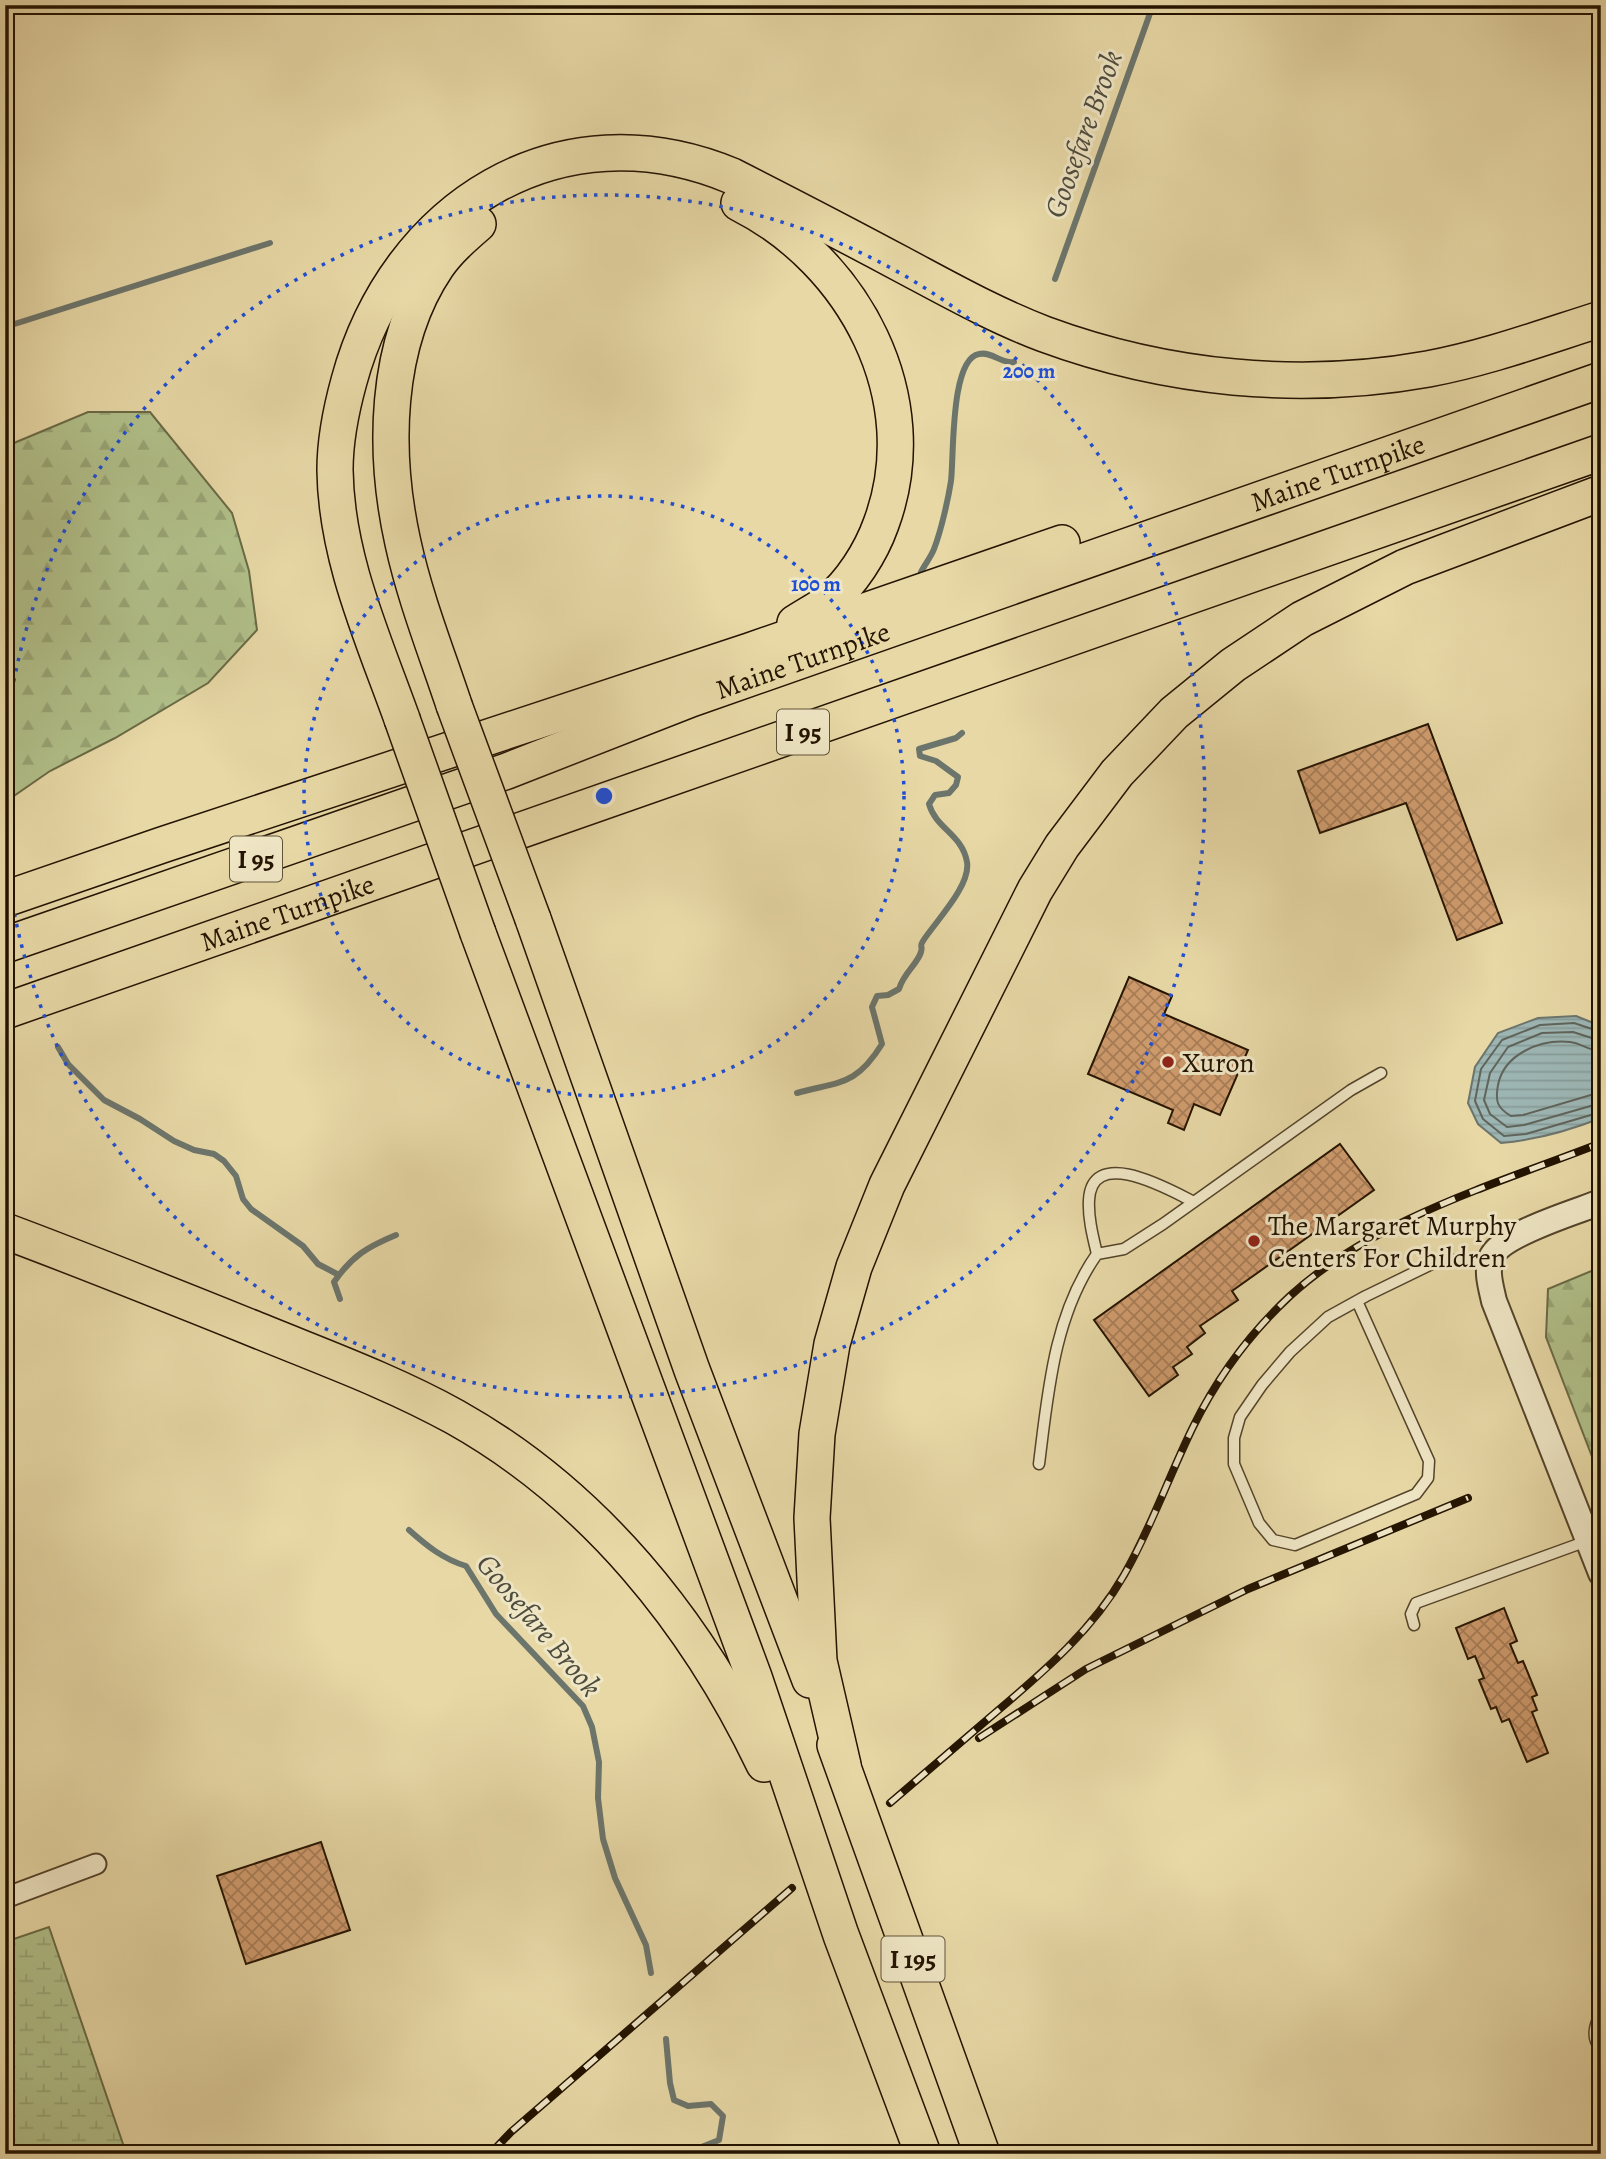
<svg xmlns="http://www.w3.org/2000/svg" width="1606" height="2159" viewBox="0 0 1606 2159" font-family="Alegreya,serif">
<defs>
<pattern id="forest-firs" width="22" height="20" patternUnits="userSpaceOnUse" patternTransform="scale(1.75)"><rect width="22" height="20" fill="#b1c08a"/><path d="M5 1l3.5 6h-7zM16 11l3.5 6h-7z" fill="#98a475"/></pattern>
<pattern id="wetland-marsh" width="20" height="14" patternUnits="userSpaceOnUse" patternTransform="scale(1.75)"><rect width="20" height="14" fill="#b1c08a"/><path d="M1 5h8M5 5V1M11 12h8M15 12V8" fill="none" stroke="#98a475"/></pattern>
<pattern id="water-rules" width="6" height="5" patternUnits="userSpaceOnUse" patternTransform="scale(1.75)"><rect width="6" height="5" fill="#9db6b4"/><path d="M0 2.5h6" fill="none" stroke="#879c99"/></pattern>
<pattern id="building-cross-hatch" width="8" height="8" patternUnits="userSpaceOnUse" patternTransform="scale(1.75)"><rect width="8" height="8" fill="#d09c6e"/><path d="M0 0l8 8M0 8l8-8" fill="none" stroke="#a87e58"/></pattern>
</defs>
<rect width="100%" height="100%" fill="#e7d8a6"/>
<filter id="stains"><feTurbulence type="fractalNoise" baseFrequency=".00286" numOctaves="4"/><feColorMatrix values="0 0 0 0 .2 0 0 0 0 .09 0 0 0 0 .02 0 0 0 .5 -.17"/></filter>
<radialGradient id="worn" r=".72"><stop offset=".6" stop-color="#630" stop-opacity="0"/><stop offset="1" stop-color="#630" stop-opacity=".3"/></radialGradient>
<path fill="url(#forest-firs)" stroke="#6a6a45" stroke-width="2" d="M88,412H150L232,513L249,571L257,630L208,683L115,738L50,771L5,802V449L14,443Z
M1601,1267V1480L1546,1337L1548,1289Z"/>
<path fill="url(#wetland-marsh)" stroke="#6a6a45" stroke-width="2" d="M49,1927L124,2147L125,2154H5V1942Z"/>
<path fill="url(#water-rules)" stroke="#6c756c" stroke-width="2" d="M1576,1016L1601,1026V1118C1568,1131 1536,1140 1501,1143L1478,1124L1468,1103L1475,1067L1498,1033L1538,1018Z"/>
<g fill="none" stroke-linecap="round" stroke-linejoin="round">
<path stroke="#60645a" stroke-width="2" d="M1601,1032L1574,1023L1540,1025L1502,1040L1481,1069L1475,1101L1483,1119L1504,1136L1526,1134L1601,1112
M1601,1041L1573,1032L1542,1033L1508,1047L1490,1073L1484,1100L1490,1114L1507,1127L1524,1125L1601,1103
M1601,1051C1589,1051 1581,1043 1570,1042C1540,1039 1504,1054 1498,1085C1495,1101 1497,1108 1511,1116L1523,1115L1601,1092"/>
<path stroke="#6c756c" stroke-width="6" d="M1055,279L1153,5
M5,327L270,243
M921,572C925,564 931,557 934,549C941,531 948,500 951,481C954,457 950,359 979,354C992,351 1001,364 1014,362
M58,1047L68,1064L104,1100L140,1119L174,1141L194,1150L214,1154L224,1161L236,1176L243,1199L251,1209L303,1246L318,1264L339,1275
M797,1093C840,1081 856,1086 882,1044L872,1007L877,996L888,995L899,989C904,972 917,965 921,952C923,944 919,948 923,941C935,922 971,886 967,862C962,834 936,829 929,804L935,795L949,793L956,785L958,777L936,761L920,756L919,749L956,738L962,733
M340,1299L334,1282C352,1256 367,1247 396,1235
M409,1530C427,1546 443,1559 466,1566L496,1614L583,1706L592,1727L599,1762L598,1798L603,1839L615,1878L646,1945L651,1973
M666,2039L670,2083L674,2100L688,2106L711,2104L723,2116L719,2140L699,2148L692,2154"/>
</g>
<path fill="url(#building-cross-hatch)" stroke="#231300" stroke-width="2" d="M1428,724L1502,923L1457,940L1406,803L1320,833L1298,771Z
M1129,977L1172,996L1164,1014L1248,1050L1220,1115L1194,1104L1184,1130L1168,1123L1173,1110L1088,1074Z
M1340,1144L1374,1190L1232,1291L1238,1300L1200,1326L1205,1333L1187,1347L1192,1354L1173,1367L1178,1375L1149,1396L1094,1320Z
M1504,1608L1517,1641L1510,1644L1518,1663L1523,1661L1537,1695L1532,1697L1537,1710L1532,1712L1548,1753L1527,1762L1509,1719L1502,1722L1496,1707L1491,1709L1479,1680L1484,1678L1475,1656L1468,1659L1456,1628Z
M321,1842L350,1930L246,1964L217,1876Z"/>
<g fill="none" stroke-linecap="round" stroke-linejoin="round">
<g stroke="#54442a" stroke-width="13">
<path id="service" d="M122,5V6
M1097,1254C1093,1237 1088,1218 1089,1200C1092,1145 1170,1190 1194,1202
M1357,1301L1429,1461L1428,1478L1416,1494L1295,1545L1273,1540L1259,1523L1234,1464V1438L1240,1417L1262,1385L1290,1352L1328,1317L1366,1296L1440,1260H1465L1489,1265
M1039,1464C1048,1392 1054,1315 1097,1254L1124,1249L1163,1224L1351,1090L1381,1073
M1414,1625L1411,1614L1416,1603L1587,1541
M1601,2014C1594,2025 1591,2039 1601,2049"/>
</g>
<g stroke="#54442a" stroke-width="23">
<path id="minor" d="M5,1898L96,1864"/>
</g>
<g stroke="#54442a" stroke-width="28">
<path id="tertiary" d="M1601,1202C1576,1212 1500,1234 1491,1258C1486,1272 1491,1287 1494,1301L1601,1573"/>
</g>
<g stroke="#231300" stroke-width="38">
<g id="motorway">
<path d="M739,203C854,261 928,398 881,524C871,552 851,584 827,603C817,610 806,616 795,623"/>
<path d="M454,705C436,651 415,598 403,543C383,453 384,344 437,266C448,250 463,237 478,224"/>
<path d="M402,719C373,638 336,557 335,470C335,440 341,410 349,381C396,207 559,104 732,176C789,205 845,234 901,264C948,289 994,315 1044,334C1166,379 1300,392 1428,369C1487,358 1544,337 1601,319"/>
<path d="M5,899L162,845L749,651L1062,543"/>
<path d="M533,919L692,1370L810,1680"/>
<path d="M478,933L754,1677L841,1935L923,2154"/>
<path id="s1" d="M5,945L507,771L691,699L1601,380"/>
<path id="s2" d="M5,1011L1601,452"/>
<path d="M5,1231C88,1262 170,1295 252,1328C320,1356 390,1381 455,1417C594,1495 696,1622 764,1764"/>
<path d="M835,1745L982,2154"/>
<path d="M843,1765L819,1661L812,1518L817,1434L832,1344L854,1267L887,1185L1035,890L1062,846L1117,773L1174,713L1233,665L1302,619L1405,567L1601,493"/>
</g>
</g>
<use href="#service" stroke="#efe6c5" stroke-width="10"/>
<use href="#minor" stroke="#efe6c5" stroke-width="19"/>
<use href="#tertiary" stroke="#efe6c5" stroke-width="24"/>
<use href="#motorway" stroke="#e7d8a6" stroke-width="35"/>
<g stroke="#231300" stroke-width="8">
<path id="rail" d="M979,1738L1086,1669L1248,1589L1468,1498
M890,1803C925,1773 960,1743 995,1713C1043,1672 1092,1631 1124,1575C1151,1528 1169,1476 1193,1427C1217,1378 1250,1333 1290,1296C1374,1219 1496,1184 1601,1143
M490,2154L511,2132L792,1888"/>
</g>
<use href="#rail" stroke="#efe6c5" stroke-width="5" stroke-dasharray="16" stroke-linecap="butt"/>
<g stroke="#231300" stroke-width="38" stroke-linecap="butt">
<path id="motorway-bridge" d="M454,705L533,919
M402,719L478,933"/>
</g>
<use href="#motorway-bridge" stroke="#e7d8a6" stroke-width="35"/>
</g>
<g fill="none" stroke="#1d4ed8" stroke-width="3.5" stroke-dasharray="3.5 7">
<circle cx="604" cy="796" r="300"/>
<path d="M5 744A601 601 0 1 1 5 848"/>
</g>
<g fill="#8f2418" stroke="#efe6c5" stroke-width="2.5">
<circle cx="1168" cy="1062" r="7"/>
<circle cx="1254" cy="1241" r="7"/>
</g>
<g text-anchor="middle" stroke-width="6" stroke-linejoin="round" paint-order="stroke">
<g fill="#efe6c5" stroke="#60523b" stroke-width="2">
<rect x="777" y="709.5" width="52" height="45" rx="5"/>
<rect x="230" y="836.5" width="52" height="45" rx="5"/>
<rect x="881.5" y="1936.5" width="63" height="45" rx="5"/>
</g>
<g font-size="26" font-weight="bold" fill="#231300">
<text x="803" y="741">I 95</text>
<text x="256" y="868">I 95</text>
<text x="913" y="1968">I 195</text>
</g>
<g font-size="28" fill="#231300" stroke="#efe6c5">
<text dy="10" stroke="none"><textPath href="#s1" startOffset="1414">Maine Turnpike</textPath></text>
<text dy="10" stroke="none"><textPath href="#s1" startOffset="847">Maine Turnpike</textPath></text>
<text dy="10" stroke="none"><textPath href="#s2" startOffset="299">Maine Turnpike</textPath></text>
</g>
<g font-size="28" fill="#231300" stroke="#efe6c5" text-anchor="start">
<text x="1182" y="1072">Xuron</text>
<text x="1268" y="1235">The Margaret Murphy<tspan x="1268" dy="32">Centers For Children</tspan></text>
</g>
<g font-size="30" font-style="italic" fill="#4e4c3f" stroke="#efe6c5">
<text transform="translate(1083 134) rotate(-70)" y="10">Goosefare Brook</text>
<text transform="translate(539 1625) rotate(50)" y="10">Goosefare Brook</text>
</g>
</g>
<circle cx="604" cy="796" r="10" fill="#1d4ed8" stroke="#efe6c5" stroke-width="3.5"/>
<g font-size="21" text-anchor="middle" font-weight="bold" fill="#1d4ed8" stroke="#efe6c5" stroke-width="6" stroke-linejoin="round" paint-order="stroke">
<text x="1029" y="378">200 m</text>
<text x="816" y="591">100 m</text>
</g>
<rect width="1606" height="2159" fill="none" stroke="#e7d8a6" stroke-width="28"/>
<rect x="7" y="7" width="1592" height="2145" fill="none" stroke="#231300" stroke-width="3.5"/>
<rect x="14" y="14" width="1578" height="2131" fill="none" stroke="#231300" stroke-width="2"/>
<rect width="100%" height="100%" filter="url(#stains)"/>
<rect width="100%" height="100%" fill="url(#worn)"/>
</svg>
